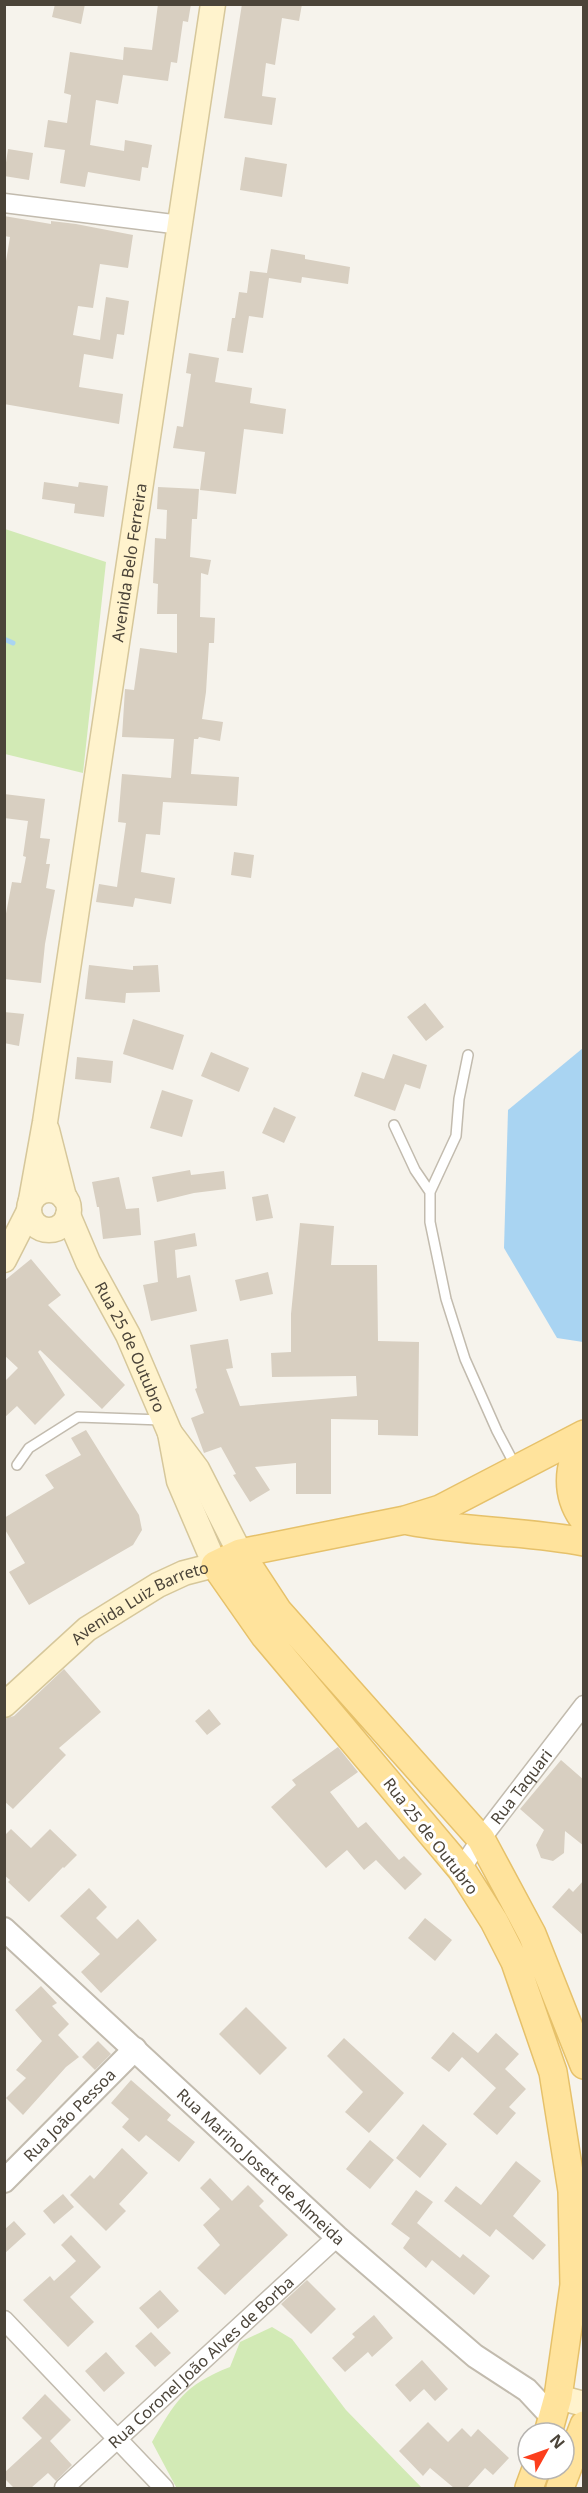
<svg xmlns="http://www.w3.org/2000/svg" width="588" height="2493" viewBox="0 0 588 2493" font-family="'Noto Sans',sans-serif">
<rect width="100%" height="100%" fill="#f6f3ec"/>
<path fill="#d2eab5" d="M5,529L106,562L83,773L5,754Z
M272,2327L292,2339L346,2410L422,2488L176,2487L152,2442C175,2402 184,2385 230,2367L240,2342Z"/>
<path fill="#a9d4f2" d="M583,1048V1342L557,1338L504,1248L508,1110Z"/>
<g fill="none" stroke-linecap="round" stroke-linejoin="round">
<path stroke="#a9d4f2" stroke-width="5" d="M4,639L13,643"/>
</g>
<path fill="#d8cfc1" d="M55,4H85L81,24L52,17Z
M158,4H191L188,22L183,21L177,63L171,62L168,81L123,75L118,104L96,100L90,145L124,151L125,140L152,145L148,168L142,167L140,181L88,172L85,187L60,183L65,150L44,147L48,120L67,123L71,95L64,93L70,52L123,60L124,47L152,50Z
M242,4H302L299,21L282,18L275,65L266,63L262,96L276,98L272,125L224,118Z
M8,149L33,153L29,180L4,176Z
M245,157L287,164L282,197L240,190Z
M4,216L51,224V221L76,224L133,235L128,268L100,264L93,308L78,306L73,335L100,340L106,297L129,301L124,335L117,334L113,359L84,354L79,387L123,394L119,424L4,404V273L10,237L4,236Z
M271,249L305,255V259L350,267L348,284L302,277L301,283L269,278L263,318L249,316L243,353L227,351L232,318H235L239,292L247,293L250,271L267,273Z
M189,353L219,358L215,382L252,388L250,403L286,409L283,434L244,429L236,494L200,490L205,452L173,448L177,426L183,427L191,374L186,373Z
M44,482L78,487L79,482L108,486L104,517L74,513L75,504L42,499Z
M158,487L199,489L197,519H192L190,557L211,560L208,575L201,573L200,617L215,618L214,643H209L206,692L202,719L223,722L220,741L199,737L198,739H194L191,774L239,777L237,806L163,802L160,835L146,834L141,872L175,878L171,904L135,898L133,907L96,902L99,884L117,887L126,823L118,822L122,774L171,778L174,739L122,737L125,689L134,690L140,648L177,653V614H157L158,584L153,583L155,538L166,539L167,510L157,509Z
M4,794L45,799L40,838L50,839L46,864H50L46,888L55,890L45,944L41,983L4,979V924L12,882L21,883L26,857L23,856L28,821L4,818Z
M234,852L254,855L251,878L231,875Z
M89,965L133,970V966L158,965L160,992L126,993L125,1003L85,999Z
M425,1003L444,1027L426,1041L407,1017Z
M4,1012L24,1014L19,1046L4,1043Z
M133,1019L184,1035L173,1070L123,1054Z
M211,1052L249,1068L239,1092L201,1076Z
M393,1054L427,1065L420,1089L405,1084L395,1111L354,1096L362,1072L384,1079Z
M77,1057L113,1061L111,1083L75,1079Z
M162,1090L193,1100L182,1137L150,1128Z
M274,1107L296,1117L284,1143L262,1133Z
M190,1170L191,1175L224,1171L226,1189L194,1193L157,1202L152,1177Z
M119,1177L126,1209L139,1208L141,1235L103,1239L99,1207H97L92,1182Z
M268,1194L273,1218L256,1221L252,1197Z
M300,1223L334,1226L331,1265H377L378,1341L419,1342L418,1436L378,1435V1420L331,1419V1494H296V1463L255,1467L270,1490L250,1502L233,1475L236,1474L221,1447L204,1453L191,1418L204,1413L195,1389L197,1388L190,1345L228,1339L233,1368L226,1369L240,1406L357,1396L356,1376L272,1377L271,1353L291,1352V1314Z
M195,1233L197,1246L175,1250L177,1278L190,1275L197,1311L151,1321L143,1285L158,1282L154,1241Z
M31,1259L61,1295L48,1305L125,1385L102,1409L40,1350L38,1352L65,1395L35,1425L17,1406L4,1418V1382L18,1368L4,1355V1281Z
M268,1272L273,1294L240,1301L235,1280Z
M86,1430L139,1515L142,1530L133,1545L29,1605L9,1572L25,1563L4,1528V1518L54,1488L45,1475L81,1455L71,1438Z
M64,1669L101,1712L59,1748L66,1755L13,1809L4,1801V1719L14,1716Z
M209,1709L221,1724L207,1735L195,1721Z
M338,1747L358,1772L330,1792L358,1828L366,1822L399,1860L404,1856L422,1874L405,1890L376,1860L364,1870L347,1850L326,1868L271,1807L296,1785L292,1780Z
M561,1760L584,1780V1846L565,1831L564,1853L553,1861L541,1858L536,1845L544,1830L520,1809Z
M11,1829L31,1848L50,1829L77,1855L64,1868L63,1867L29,1902L8,1882L10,1880L4,1875V1836Z
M584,1880V1936L552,1907L569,1888L573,1892Z
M89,1888L107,1907L96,1918L117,1939L138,1919L157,1940L101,1993L81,1972L100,1954L60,1916Z
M425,1918L452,1940L435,1961L408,1938Z
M41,1986L57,2003L52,2006L69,2024L58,2035L79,2057L66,2067L23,2115L6,2098L26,2078L16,2070L42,2041L15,2010Z
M246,2007L287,2048L260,2075L219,2034Z
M453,2032L478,2053L496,2033L519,2054L505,2069L526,2089L509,2107L516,2113L497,2135L473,2114L496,2088L462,2057L449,2072L431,2058Z
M344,2038L404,2093L369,2133L345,2112L363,2092L327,2056Z
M98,2041L111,2054L95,2070L82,2057Z
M131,2080L171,2115L167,2120L195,2142L179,2162L146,2135L139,2142L122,2127L129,2119L111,2103Z
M423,2124L447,2144L420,2178L396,2158Z
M370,2140L394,2160L370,2189L346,2169Z
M122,2148L148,2173L119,2204L126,2211L106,2231L70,2195L90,2175L94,2179Z
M516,2161L541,2181L513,2216L546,2245L533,2260L496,2229L490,2237L444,2201L456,2186L481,2205Z
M210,2178L232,2201L248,2185L264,2201L259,2206L288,2235L225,2295L197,2268L220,2245L203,2225L220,2209L200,2188Z
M416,2190L433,2202L417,2223L460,2258L463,2254L490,2276L474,2295L432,2260L426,2268L403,2248L410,2238L391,2224Z
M63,2194L74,2207L54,2224L43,2211Z
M14,2221L26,2234L4,2254V2230Z
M71,2235L101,2267L70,2297L94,2322L68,2347L23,2300L50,2276L54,2281L76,2261L61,2245Z
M307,2280L336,2309L311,2334L281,2304Z
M160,2290L179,2311L158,2329L139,2308Z
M374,2315L393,2338L372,2357L368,2352L345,2372L332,2358L355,2337L352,2334Z
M151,2332L171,2353L155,2367L135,2346Z
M106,2352L125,2373L104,2392L85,2371Z
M422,2360L448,2389L435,2401L424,2389L410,2402L395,2385Z
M45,2394L71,2420L50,2441L72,2465L56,2481L48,2473L31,2488H14L4,2478V2473L42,2438L22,2418Z
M428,2422L448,2442L462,2428L471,2437L478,2429L509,2458L493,2475L485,2468L467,2488H454L430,2468L423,2476L399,2451Z"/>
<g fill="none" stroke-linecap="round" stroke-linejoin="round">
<g stroke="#c2bbae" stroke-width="12">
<path id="service" d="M468,1055L459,1099L456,1136L430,1192V1222L446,1299L465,1359L497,1431L516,1467
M394,1125L415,1170L430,1192
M17,1465L29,1448L78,1417L162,1420"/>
</g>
<g stroke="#c2bbae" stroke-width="21">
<g id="minor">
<path d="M4,203L181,225"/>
<path id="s1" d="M461,1869L481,1839L584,1705"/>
<path d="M4,2320L164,2488"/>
<path id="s2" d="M64,2488L337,2237"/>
</g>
</g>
<g stroke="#c2bbae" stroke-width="26">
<g id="tertiary">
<path id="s3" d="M4,1929L337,2237L475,2356L527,2390L553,2418"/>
<path id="s4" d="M4,2181L135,2049"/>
</g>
</g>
<g stroke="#d6c79b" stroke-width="27">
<g id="secondary">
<path d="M47,1130L64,1197"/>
<circle cx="49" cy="1210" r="20"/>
<path id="s5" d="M31,1200L45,1122L213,4"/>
<path id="s6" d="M68,1215L88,1262L128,1335L170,1433L197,1469L240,1553"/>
<path d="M4,1260L29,1211"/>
<path id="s7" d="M4,1705L87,1629L158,1585L184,1573L215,1565L179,1481L170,1433"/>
<path d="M558,2397L584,2404"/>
</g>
</g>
<g stroke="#e6c16a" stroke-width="30">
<path id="primary" d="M584,1442C566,1465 566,1496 584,1520
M409,1521C467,1532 526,1531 584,1542
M240,1553L278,1611L481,1839L532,1934L584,2065
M548,2433L558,2397L574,2285L572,2191L553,2072L515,1962L494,1921L461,1869L264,1635L215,1565L240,1553L405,1520L440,1509L584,1434
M529,2488L536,2469
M560,2488L584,2425"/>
</g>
<use href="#service" stroke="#fff" stroke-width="9"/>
<use href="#minor" stroke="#fff" stroke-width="18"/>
<use href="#tertiary" stroke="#fff" stroke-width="22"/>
<use href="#secondary" stroke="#fff3cd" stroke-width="24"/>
<use href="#primary" stroke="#ffe39c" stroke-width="27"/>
</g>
<g text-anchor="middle" stroke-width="6" stroke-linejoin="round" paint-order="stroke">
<g font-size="16" fill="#4b4439" stroke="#fff">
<text dy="6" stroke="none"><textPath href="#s5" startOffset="645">Avenida Belo Ferreira</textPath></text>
<text dy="6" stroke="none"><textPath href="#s6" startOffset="146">Rua 25 de Outubro</textPath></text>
<text dy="6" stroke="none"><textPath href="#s7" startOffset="172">Avenida Luiz Barreto</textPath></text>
<text dy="6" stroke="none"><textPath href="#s1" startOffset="102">Rua Taquari</textPath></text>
<text transform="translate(431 1836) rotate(52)" y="6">Rua 25 de Outubro</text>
<text dy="6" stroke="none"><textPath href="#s4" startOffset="93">Rua João Pessoa</textPath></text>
<text dy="6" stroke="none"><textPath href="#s3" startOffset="350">Rua Marino Josett de Almeida</textPath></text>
<text dy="6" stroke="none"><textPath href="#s2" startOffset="186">Rua Coronel João Alves de Borba</textPath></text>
</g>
</g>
<rect width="588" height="2493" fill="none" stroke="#4b4439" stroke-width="12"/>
<g transform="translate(546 2451) rotate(50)"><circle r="28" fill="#ffffff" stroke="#b7b4b0" stroke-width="1.5"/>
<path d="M0-4.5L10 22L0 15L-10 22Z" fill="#fc3f1d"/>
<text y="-9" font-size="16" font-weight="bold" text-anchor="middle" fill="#4b4439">N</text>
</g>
</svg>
